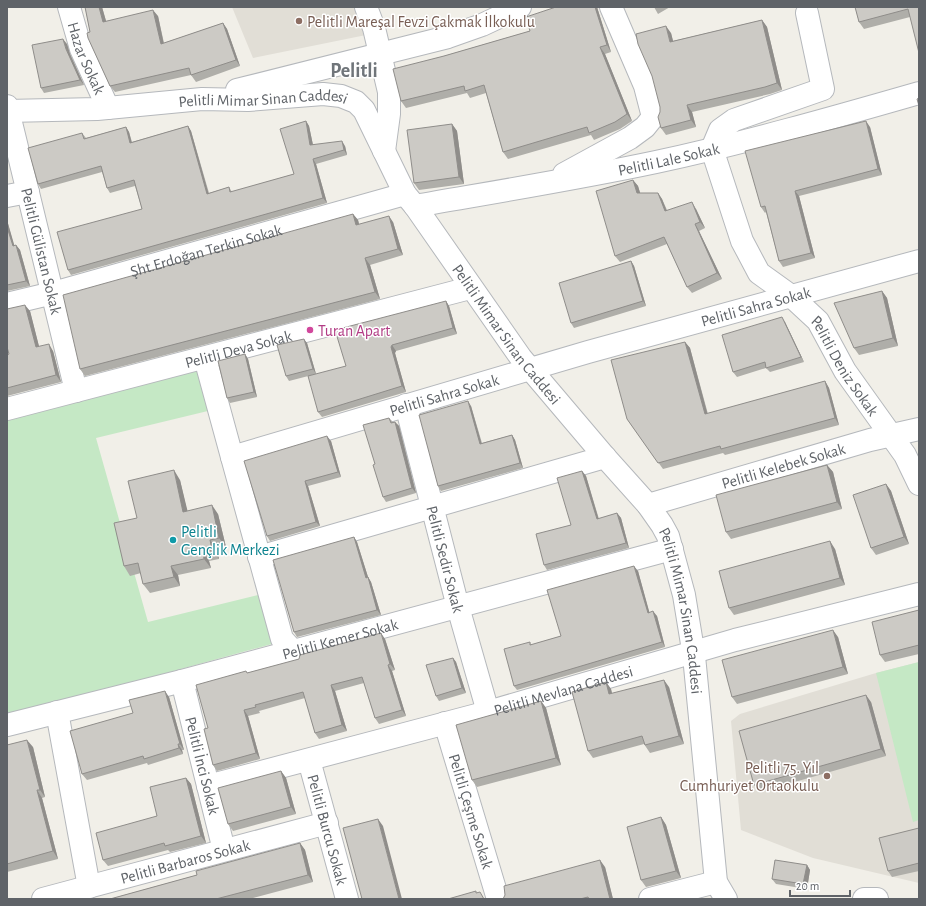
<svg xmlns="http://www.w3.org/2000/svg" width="926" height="906" viewBox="0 0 926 906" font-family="'Alegreya Sans',sans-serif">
<rect width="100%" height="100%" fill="#f1efe8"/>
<path fill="#e1ded6" d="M232,7H356L366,35L253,58Z
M919,662V883L813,858L741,830L731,721L740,714L876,673Z"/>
<path fill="#c5e8c5" d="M200,364L212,410L96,438L148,622L262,594L279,642L7,717V408Z
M919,662V820L913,822L876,673Z"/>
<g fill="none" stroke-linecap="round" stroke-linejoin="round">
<g stroke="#b5b8bc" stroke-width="24">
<g id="minor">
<path id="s1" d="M69,7L81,49L108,108"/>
<path d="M366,7L374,28L389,92V114L384,151"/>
<path id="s2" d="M807,13L823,89L734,120L720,130L712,149L742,241L759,273L791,296L818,321L845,371L905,455L919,484"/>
<path d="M237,90L448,37L482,25L520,7"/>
<path id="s3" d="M7,106L76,391"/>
<path id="s4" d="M7,111L97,109L202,99L248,100L323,94L341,96L356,102L364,110L405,194L415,206L521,358L605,457L648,505L662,525L668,536L684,595L694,656L716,882L726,899"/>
<path d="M564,174L630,138L645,127L653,117L645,86L611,7"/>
<path d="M7,196L28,192"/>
<path id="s5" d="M415,206C495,192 576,179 656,162C744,143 832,118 919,93"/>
<path id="s6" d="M7,304L53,293L405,194"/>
<path d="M205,358L232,457"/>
<path id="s7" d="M406,405L458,607L488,712"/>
<path id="s8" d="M7,409L470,288"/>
<path id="s9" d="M648,505L870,440L919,429"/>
<path d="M259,557L605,457"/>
<path id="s10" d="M293,651L282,639L232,457L588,352L919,261"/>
<path id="s11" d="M182,681L224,850"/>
<path d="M57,712L89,887"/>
<path id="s12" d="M445,723L498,899"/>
<path id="s13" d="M7,725L182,681L672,549"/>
<path id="s14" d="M309,760L347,899"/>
<path id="s15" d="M208,786L488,712L735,640L919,594"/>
<path id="s16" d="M43,899L327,823"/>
<path d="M650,899L716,882"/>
<path d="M864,899H877"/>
</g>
</g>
<use href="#minor" stroke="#fff" stroke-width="22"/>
</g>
<path fill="#afaea9" d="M85,7H102L106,21L158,16L164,43L223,23L227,29L240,66L196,82L191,75L115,92L110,86L90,32Z
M556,7H597L611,52L605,54L632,121L620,129L594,140L591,135L508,159L503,152L486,93L470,98L467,93L406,108L401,101L444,56L530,31Z
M654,7H670L658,14Z
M855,7H919L910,17L864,29L859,22Z
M762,20L767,27L782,90L770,94L692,112L696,127L666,135L661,128L660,112L671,33L673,41Z
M67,44L70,54L84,85L44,93L41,88Z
M306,121L309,126L313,145L345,146L347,155L316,164L327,203L71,275L68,270L142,209L135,186L110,193L107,188L102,172L41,189L38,184L82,133L86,138L126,127L129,132L132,142L188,126L191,131L209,193L229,187L232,192L294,174Z
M452,124L457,131L464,184L419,190L414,183Z
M870,127L882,175L799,196L815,258L783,267L779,261L766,212L765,213L761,207Z
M633,180L638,186L640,193H658L662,199L667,210L696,209L705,228L699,231L722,279L692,293L687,287L667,244L620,262L615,256Z
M353,214L358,220L359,224L393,222L403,255L370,265L380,299L85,376L80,369Z
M7,220L14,246L16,245L20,250L30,286L7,291Z
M631,261L634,266L646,306L574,328L571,323Z
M882,291L887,298L898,346L859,355L854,348Z
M446,301L449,306L457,334L396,351L395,353L406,392L322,417L318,412L346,366Z
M30,311L39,347L53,351L61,382L7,396V355L9,354Z
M785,322L804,362L770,372L766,368L737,377L733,372Z
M685,342L690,348L708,414L825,381L829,388L839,425L725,455L723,453L663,469L627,419Z
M307,343L316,374L289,381L286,376Z
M245,354L248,359L257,397L230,403L227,398Z
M471,406L482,443L512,435L515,440L523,468L441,491L438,486Z
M389,418L393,422H395L399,426L416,493L386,502L383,497L375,464Z
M331,441L341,477L308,486L320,526L270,541L267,536Z
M827,465L833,472L842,509L731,539L726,532Z
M582,471L586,476L599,519L617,513L621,518L629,548L547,570L544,565L571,525Z
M180,480L187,511L218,514L226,547L217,549L219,559L209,561L211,568L178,575L180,586L150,593L143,584L141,573L130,576L124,566L137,518Z
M886,484L891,491L909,544L876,555L871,548Z
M354,537L357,542L368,577L371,582L381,615L297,637L294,632Z
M835,549L845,585L734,615L729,608Z
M638,571L649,612L657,616L665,647L517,690L514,686L530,642L531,645L561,636Z
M919,610V654L885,662L880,655Z
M838,637L848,674L737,704L732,697Z
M385,639L395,670L392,671L406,716L379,724L375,718L364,683L335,691L347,731L319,739L315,733L305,698L259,711L260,713L248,716L260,759L217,771L213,765L208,728L247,673Z
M453,658L456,662L466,693L439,701L436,696Z
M606,682L611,689L612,694L669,687L684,744L650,753L644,744L593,758L588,751Z
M169,697L184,750H182L183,754L148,765L147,763L87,780L82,774L133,713Z
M541,701L546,708L561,765L477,787L472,780Z
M871,702L886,756L759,792L754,785Z
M7,745L33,747L45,797L42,798L58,859L7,872Z
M281,771L286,778L296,814L233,831L228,824Z
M186,778L191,784L206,843L170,852L168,850L108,866L103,860L157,816Z
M661,817L666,825L681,878L646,887L641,880Z
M919,828V871L892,877L888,871Z
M300,843L305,850L313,882L249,899H110L197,875Z
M807,865L810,870L807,889L776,884L772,879Z
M605,867L613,899H503Z"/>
<path fill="#8f8d8a" d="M99,7H102L108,28L103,22Z
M595,7H597L611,52L607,45Z
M153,10L158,16L165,50L161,44Z
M762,20L767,27L782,90L777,83Z
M223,23L227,29L240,66L236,60Z
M666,26L671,33L675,49L670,42Z
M63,39L67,44L70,54L84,85L80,80L66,49Z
M600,47L605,54L632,121L627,114Z
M687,105L692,112L696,127L691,120Z
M306,121L309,126L314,150L310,145Z
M866,121L870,127L882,175L878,169Z
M452,124L457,131L464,184L459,177Z
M188,126L191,131L210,199L207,194Z
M126,127L129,132L133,148L130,143Z
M342,141L345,146L347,155L344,150Z
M313,159L316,164L327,203L323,198Z
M633,180L638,186L642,199L637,193Z
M795,191L799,196L815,258L811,253Z
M658,193L662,199L669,217L665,211Z
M692,202L696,209L705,228L700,222Z
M353,214L358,220L361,232L356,225Z
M389,216L393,222L403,255L398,249Z
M7,220L16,251L13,246L7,227Z
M695,224L699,231L722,279L717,273Z
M16,245L20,250L30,286L26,281Z
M365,258L370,265L380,299L375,292Z
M631,261L634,266L646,306L643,301Z
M882,291L887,298L898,346L893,338Z
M446,301L449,306L457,334L453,328Z
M25,305L30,311L41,354L36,347Z
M782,317L785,322L804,362L801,357Z
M304,339L307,343L316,374L313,369Z
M685,342L690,348L709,420L705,414Z
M49,344L53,351L61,382L56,375Z
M392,345L396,351L395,353L406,392L402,386L391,347Z
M245,354L248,359L257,397L254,392Z
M825,381L829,388L839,425L835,418Z
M468,401L471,406L483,449L480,444Z
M395,422L399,426L416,493L412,488Z
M512,435L515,440L523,468L520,463Z
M327,436L331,441L341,477L338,472Z
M827,465L833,472L842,509L837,502Z
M174,470L180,480L190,521L183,512Z
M582,471L586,476L600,524L597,519Z
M305,481L308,486L320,526L316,522Z
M886,484L891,491L909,544L904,537Z
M212,505L218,514L226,547L219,538Z
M617,513L621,518L629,548L626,543Z
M354,537L357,542L368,577L371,582L381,615L377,610L366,578Z
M210,540L217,549L219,559L212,550Z
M830,541L835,549L845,585L840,578Z
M203,552L209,561L211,568L204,559Z
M171,566L178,575L180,586L174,577Z
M634,566L638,571L651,618L648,613Z
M653,611L657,616L665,647L662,642Z
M833,630L838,637L848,674L843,667Z
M381,633L385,639L395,670L390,664Z
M453,658L456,662L466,693L462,688Z
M388,665L392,671L406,716L402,710Z
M664,680L669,687L684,744L679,736Z
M606,682L611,689L614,702L609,694Z
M331,685L335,691L347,731L342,725Z
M165,691L169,697L184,750L180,744Z
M866,695L871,702L886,756L881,749Z
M541,701L546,708L561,765L556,758Z
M244,710L248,716L260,759L256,753Z
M27,740L33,747L45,797L40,790Z
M178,744L182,750L183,754L179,748Z
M281,771L286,778L296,814L291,807Z
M186,778L191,784L206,843L201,836Z
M37,790L42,798L58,859L53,851Z
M661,817L666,825L681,878L676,871Z
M378,819L383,826L402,899H399Z
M300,843L305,850L313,882L308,875Z
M600,860L605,867L613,899H610Z
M807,865L810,870L807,889L803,884Z"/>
<path fill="#cccac5" stroke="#8f8d8a" d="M85,7H99L103,22L153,10L161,44L223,23L236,60L191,75L189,68L110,86L88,38L87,33L90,32Z
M556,7H595L607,45L600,47L627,114L615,122L589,133L587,127L503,152L484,85L465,91L464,86L401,101L393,69L444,56L530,31L526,17Z
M855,7H919V53L908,9L859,22Z
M762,20L777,83L765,87L687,105L691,120L661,128L658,117L660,112V107L652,76L638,44L636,34L666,26L670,42Z
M63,39L66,49L80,80L41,88L32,45Z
M919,98V106L917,99Z
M306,121L310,145L342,141L344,150L313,159L323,198L68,270L57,232L142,209L134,180L107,188L101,166L38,184L28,148L82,133L84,139L126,127L130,143L188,126L207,194L229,187L230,192L294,174L280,129Z
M866,121L878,169L795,191L811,253L779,261L765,206L761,207L745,151Z
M452,124L459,177L414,183L407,130Z
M633,180L637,193H658L665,211L692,202L700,222L695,224L717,273L687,287L664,237L615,256L596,191Z
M353,214L356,225L389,216L398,249L365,258L375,292L80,369L63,295Z
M7,227L13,246L16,245L26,281L7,285Z
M631,261L643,301L571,323L559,283Z
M882,291L893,338L854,348L834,303Z
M446,301L453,328L392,345L391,347L402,386L318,412L308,376L346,366L335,330Z
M25,305L36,347L49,344L56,375L7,388V355L9,354L7,347V309Z
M782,317L801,357L766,368L765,362L733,372L722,335Z
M304,339L313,369L286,376L277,345Z
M685,342L705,414L825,381L835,418L721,449L720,446L658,463L627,419L611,360Z
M245,354L254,392L227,398L218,361Z
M468,401L480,444L512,435L520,463L438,486L419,415Z
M389,418L391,423L395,422L412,488L383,497L373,465L375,464L363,425Z
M327,436L338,472L305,481L316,522L267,536L244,461Z
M827,465L837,502L726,532L716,495Z
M174,470L183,512L212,505L219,538L210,540L212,550L203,552L204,559L171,566L174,577L143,584L138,563L124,566L114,523L137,518L128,481Z
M582,471L597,519L617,513L626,543L544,565L536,534L571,525L557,478Z
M886,484L904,537L871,548L853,495Z
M354,537L366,578L368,577L377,610L294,632L273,560Z
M830,541L840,578L729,608L719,571Z
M634,566L648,613L653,611L662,642L514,686L504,649L530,642V645L561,636L547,590Z
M919,610V645L880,655L872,622Z
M833,630L843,667L732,697L722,660Z
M381,633L390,664L388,665L402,710L375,718L362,677L331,685L342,725L315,733L303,692L255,705L256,707L244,710L256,753L213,765L204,729L208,728L196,685L246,671L247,673L299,659L300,655Z
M453,658L462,688L436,696L426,665Z
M664,680L679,736L645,745L642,736L588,751L572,692L606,682L609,694Z
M165,691L180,744H178L179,748L144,759L143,756L82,774L70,731L133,713L129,700Z
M866,695L881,749L754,785L739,731Z
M541,701L556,758L472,780L456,725Z
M27,740L40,790H37L53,851L7,864V745Z
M281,771L291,807L228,824L218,788Z
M186,778L201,836L165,846L164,843L103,860L96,833L157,816L150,787Z
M661,817L676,871L641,880L627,827Z
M378,819L399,899H362L343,828Z
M919,828V863L888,871L879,838Z
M300,843L308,875L216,899H110L197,875L196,871Z
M600,860L610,899H589L588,897L580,899H503L505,895L504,886Z
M775,860L807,865L803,884L772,879Z
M476,891V893L480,892L484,899H448Z"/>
<g fill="#8d6e63" stroke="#fff" stroke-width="1.5">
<circle cx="299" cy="21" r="4"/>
<circle cx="827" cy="776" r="4"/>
</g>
<circle fill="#d1479c" stroke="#fff" stroke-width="1.5" cx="310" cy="330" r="4"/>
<circle fill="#0f9aa8" stroke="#fff" stroke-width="1.5" cx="173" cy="540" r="4"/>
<g text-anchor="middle" stroke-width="3" stroke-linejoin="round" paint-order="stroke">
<g font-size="16" fill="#785e54" stroke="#fff" text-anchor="start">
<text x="307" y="27">Pelitli Mareşal Fevzi Çakmak İlkokulu</text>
<text x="819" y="773" text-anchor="end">Pelitli 75. Yıl<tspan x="819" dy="18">Cumhuriyet Ortaokulu</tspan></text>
</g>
<g font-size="16" fill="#5f6368" stroke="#fff">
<text dy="6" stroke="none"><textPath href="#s1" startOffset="54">Hazar Sokak</textPath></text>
<text dy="6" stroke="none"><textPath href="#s4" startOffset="257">Pelitli Mimar Sinan Caddesi</textPath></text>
<text dy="6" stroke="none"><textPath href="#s5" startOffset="258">Pelitli Lale Sokak</textPath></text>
<text dy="6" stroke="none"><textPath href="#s6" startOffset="206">Şht.Erdoğan Terkin Sokak</textPath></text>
<text dy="6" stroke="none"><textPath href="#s3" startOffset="149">Pelitli Gülistan Sokak</textPath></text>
<text dy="6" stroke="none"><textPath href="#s10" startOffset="750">Pelitli Sahra Sokak</textPath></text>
<text dy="6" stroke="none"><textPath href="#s4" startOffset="629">Pelitli Mimar Sinan Caddesi</textPath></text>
<text dy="6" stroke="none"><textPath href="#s8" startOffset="239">Pelitli Deva Sokak</textPath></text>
<text dy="6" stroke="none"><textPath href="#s2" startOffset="471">Pelitli Deniz Sokak</textPath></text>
<text dy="6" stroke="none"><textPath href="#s10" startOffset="426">Pelitli Sahra Sokak</textPath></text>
<text dy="6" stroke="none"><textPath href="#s9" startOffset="141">Pelitli Kelebek Sokak</textPath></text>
<text dy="6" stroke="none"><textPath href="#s7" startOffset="159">Pelitli Sedir Sokak</textPath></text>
<text dy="6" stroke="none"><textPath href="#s4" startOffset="964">Pelitli Mimar Sinan Caddesi</textPath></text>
<text dy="6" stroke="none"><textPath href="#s13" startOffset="344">Pelitli Kemer Sokak</textPath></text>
<text dy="6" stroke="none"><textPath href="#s15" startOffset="368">Pelitli Mevlana Caddesi</textPath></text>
<text dy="6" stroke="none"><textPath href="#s11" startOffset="87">Pelitli İnci Sokak</textPath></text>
<text dy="6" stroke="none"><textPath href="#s12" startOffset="92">Pelitli Çeşme Sokak</textPath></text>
<text dy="6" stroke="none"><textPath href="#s14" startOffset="72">Pelitli Burcu Sokak</textPath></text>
<text dy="6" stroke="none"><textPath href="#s16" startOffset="147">Pelitli Barbaros Sokak</textPath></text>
</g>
<g font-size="16" fill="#b23c85" stroke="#fff" text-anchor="start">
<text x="318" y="336">Turan Apart</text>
</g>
<g font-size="16" fill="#0d838f" stroke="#fff" text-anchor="start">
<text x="181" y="537">Pelitli<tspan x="181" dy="18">Gençlik Merkezi</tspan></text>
</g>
<g font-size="20" font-weight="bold" fill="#70757a" stroke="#fff">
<text x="354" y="77">Pelitli</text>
</g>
</g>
<rect width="926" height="906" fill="none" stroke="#5f6368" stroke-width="16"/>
<path d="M790 890v6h60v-6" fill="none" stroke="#5f6368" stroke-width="2"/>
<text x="796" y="890" font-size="12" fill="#5f6368" stroke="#ffffff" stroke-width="3" paint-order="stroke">20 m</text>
</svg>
